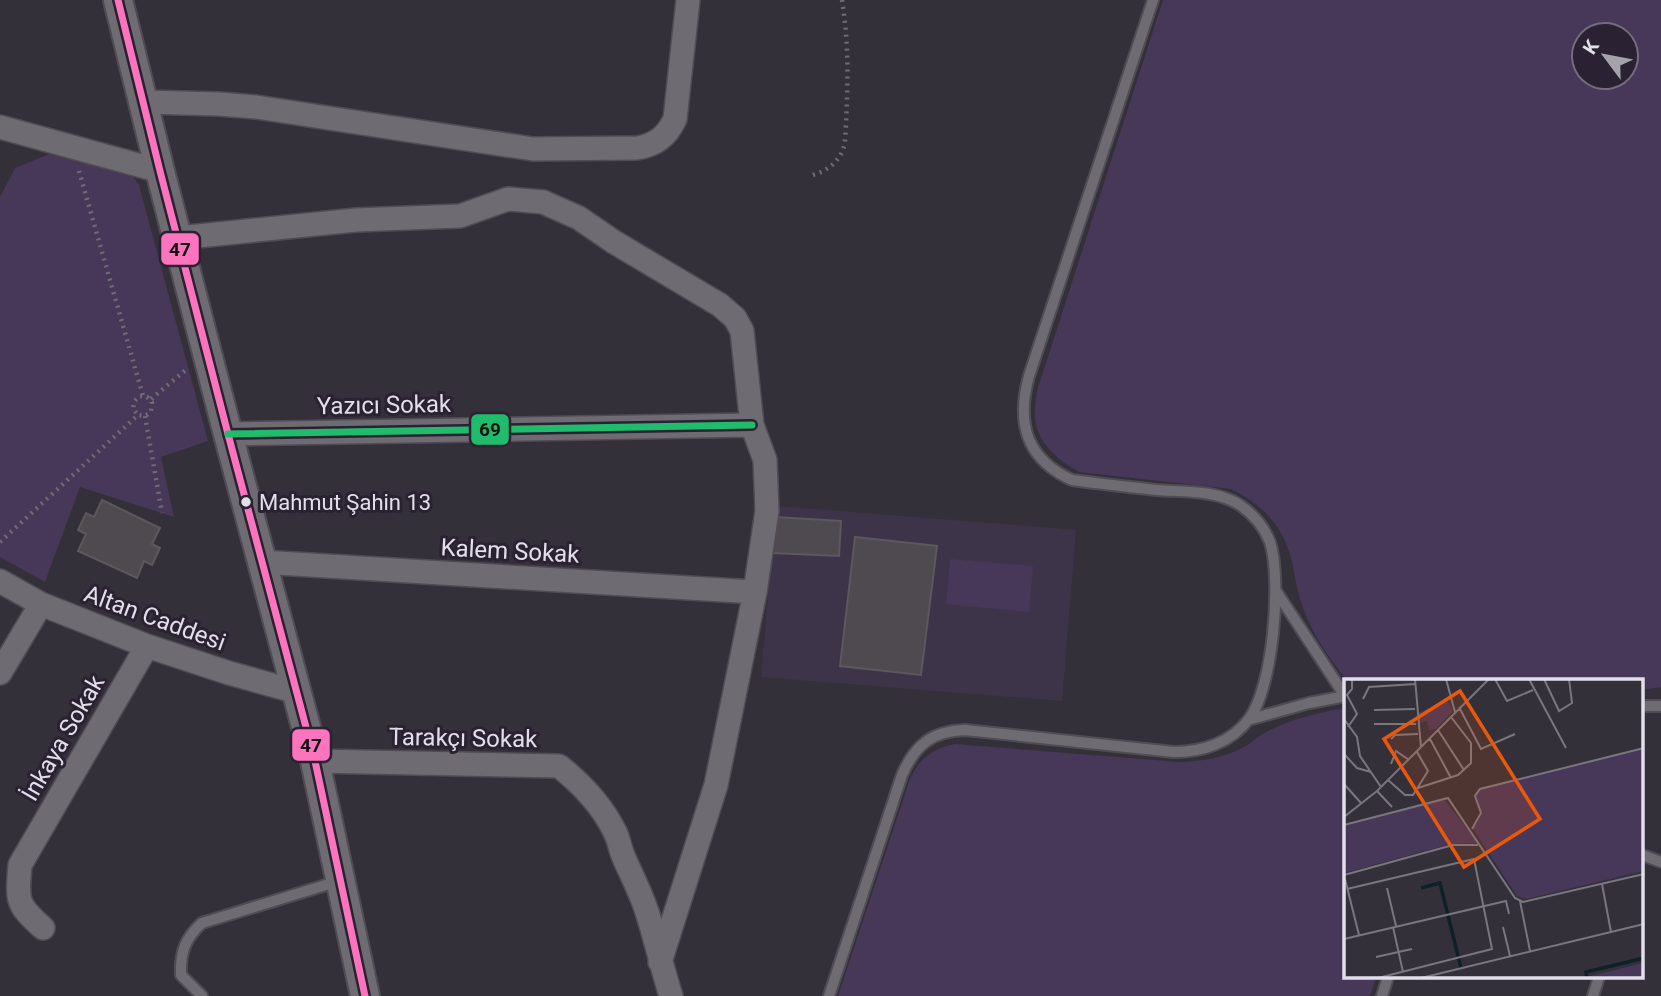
<svg xmlns="http://www.w3.org/2000/svg" width="1661" height="996" viewBox="0 0 1661 996" font-family="Roboto,sans-serif">
<rect width="100%" height="100%" fill="#343039"/>
<path fill="#3e3449" d="M776,506L1076,530L1062,701L761,677Z"/>
<path fill="#473759" fill-rule="evenodd" d="M1163,0H1661V687L1642,690V681H1348C1329,659 1313,635 1303,608C1298,594 1295,580 1293,566C1285,528 1265,506 1231,489L1079,472C1059,461 1037,443 1035,418C1034,409 1036,400 1037,391ZM1584,35H1626V77H1584Z
M49,154L123,172L132,175L139,185L208,441L161,457L174,517L80,487L45,582L0,557V197L15,168Z
M950,559L1033,566L1029,612L946,604Z
M1346,708V977H1376L1370,996H838L910,779C919,759 933,748 955,744L1180,762C1203,761 1224,758 1244,747C1254,741 1262,733 1272,729C1296,718 1320,712 1346,708Z"/>
<path fill="#4e4a50" stroke="#5d575e" stroke-width="2" d="M102,500L160,528L152,544L160,548L152,565L144,561L137,578L78,551L86,534L78,530L86,513L94,517Z
M775,517L841,521L839,556L772,553Z
M855,537L937,546L921,675L840,666Z"/>
<g fill="none" stroke-linecap="round" stroke-linejoin="round">
<g stroke="#504c55" stroke-width="14">
<path id="service" d="M1276,591L1345,696
M1642,706H1661
M1248,720L1309,703L1346,696
M1642,855L1661,862
M202,996L181,975C180,953 185,938 202,923L339,881
M829,996L902,775C915,745 932,731 965,730L1174,752C1202,752 1231,743 1249,719C1273,688 1282,580 1270,542C1264,527 1253,514 1240,505C1217,490 1184,492 1157,490C1129,487 1101,484 1072,480C1026,459 1016,423 1029,376L1153,0
M1382,996L1388,977
M1593,996L1599,977"/>
</g>
<g stroke="#504c55" stroke-width="26">
<path id="minor" d="M143,102L219,104L256,107L533,149L637,148C656,145 667,136 675,119L688,0
M0,127L160,171
M178,238L356,220L460,216L508,199L543,202L579,218L614,242L720,305L735,318L742,331L752,425L765,460L767,511L755,592L716,785L660,962
M228,434L752,425
M261,562L755,592
M0,581L41,604L147,646L229,673L297,692
M0,673L41,604
M315,761L559,766C583,785 602,805 615,832C619,840 620,849 624,858C632,876 641,893 647,912C656,940 662,968 671,996
M43,928C16,904 17,901 20,865L147,646"/>
</g>
<g stroke="#504c55" stroke-width="32">
<path id="tertiary" d="M118,0L160,171L228,434L315,761L365,996"/>
</g>
<path stroke="#706c73" stroke-width="4.5" stroke-dasharray="2 5" stroke-linecap="butt" d="M79,171L143,396
M813,175C826,171 836,164 842,152C846,143 845,135 846,125C848,80 849,45 842,0
M151,399L187,369
M145,416L162,513
M0,542L138,415L145,416L151,412L152,402L147,397L139,396L134,402L133,409L138,415"/>
<use href="#service" stroke="#6e6b72" stroke-width="10"/>
<use href="#minor" stroke="#6e6b72" stroke-width="23"/>
<use href="#tertiary" stroke="#6e6b72" stroke-width="28"/>
<g stroke="#2a2232" stroke-width="12">
<path id="bus-1" d="M118,0L160,171L228,434L315,761L365,996"/>
</g>
<g stroke="#2a2232" stroke-width="12">
<path id="bus-2" d="M228,434L752,425"/>
</g>
<use href="#bus-1" stroke="#fc73be" stroke-width="7"/>
<use href="#bus-2" stroke="#20bc6c" stroke-width="7"/>
</g>
<circle fill="#e3dfea" stroke="#2a2232" stroke-width="2.5" cx="246" cy="502" r="6"/>
<g text-anchor="middle" stroke-width="6" stroke-linejoin="round" paint-order="stroke">
<g font-size="22" fill="#e3dfea" stroke="#2a2232" text-anchor="start">
<text x="259" y="510">Mahmut Şahin 13</text>
</g>
<g font-size="24" fill="#e3dfea" stroke="#2a2232">
<text transform="translate(384 405) rotate(-1)" y="8">Yazıcı Sokak</text>
<text transform="translate(510 551) rotate(3)" y="8">Kalem Sokak</text>
<text transform="translate(155 618) rotate(20)" y="8">Altan Caddesi</text>
<text transform="translate(63 738) rotate(-60)" y="8">İnkaya Sokak</text>
<text transform="translate(463 738) rotate(1)" y="8">Tarakçı Sokak</text>
</g>
</g>
<g transform="translate(1344 679)">
<rect width="299" height="299" fill="#343039"/>
<path d="M104,22L109,32L92,50L85,51L83,42L74,44L73,34ZM299,70V192L183,220L173,217L129,150L137,137L132,118L136,111ZM100,120L134,164L107,165L0,194V147ZM299,284V299H248L247,297Z" fill="#473759"/>
<path fill="none" stroke="#0e2129" stroke-width="3.5" d="M77,209L96,204L117,289M243,299L242,293L300,279"/>
<path fill="none" stroke="#7a7680" stroke-width="2" d="M71,0L77,68M102,0L111,33M151,0L163,22L189,11M185,0L222,69M200,0L215,32L228,24L225,0M19,20L25,8L71,5M115,28L137,70L171,55M30,31L71,30M0,40L13,58L16,77L37,108M30,45H72M4,48L13,35L3,16L8,10V0M94,51L120,91M47,60L51,56L74,55M86,60L107,99M0,75L13,89L27,93M47,85L52,72L65,81M44,101L61,116H69L84,92L73,73M0,105L17,124M74,109L114,96L127,84V64L107,38M33,112L48,128M0,138L33,112L145,0M0,146L104,119L171,219L179,223L300,195M128,150L137,134L131,117L136,110L300,69M0,196L109,166H134M1,200L15,256M258,205L267,253M43,209L52,247M3,210L130,180L148,270L34,299M176,222L186,272M49,248L59,293M159,248L166,277M0,260L162,222L165,235M32,278L68,270M77,299L300,245"/>
<path fill="#e8590c" fill-opacity="0.15" stroke="#e8590c" stroke-width="3.5" d="M116,12L196,140L120,188L40,60Z"/>
<rect width="299" height="299" fill="none" stroke="#e3dfea" stroke-width="3.5"/>
</g>
<g stroke="#2a2232" stroke-width="2.5">
<rect x="160" y="232" width="40" height="34" rx="7" fill="#fc73be"/>
<rect x="470" y="413" width="40" height="33" rx="7" fill="#20bc6c"/>
<rect x="291" y="728" width="40" height="34" rx="7" fill="#fc73be"/>
</g>
<g font-size="19" text-anchor="middle" font-weight="bold" fill="#111">
<text x="180" y="256">47</text>
<text x="490" y="436">69</text>
<text x="311" y="752">47</text>
</g>
<g transform="translate(1605 56) rotate(302)"><circle r="33" fill="#2a2232" stroke="#746e7c" stroke-width="2"/>
<path d="M0-5L12 26L0 18L-12 26Z" fill="#a6a2ac"/>
<text y="-10" font-size="19" font-weight="bold" text-anchor="middle" fill="#e3dfea">K</text>
</g>
</svg>
